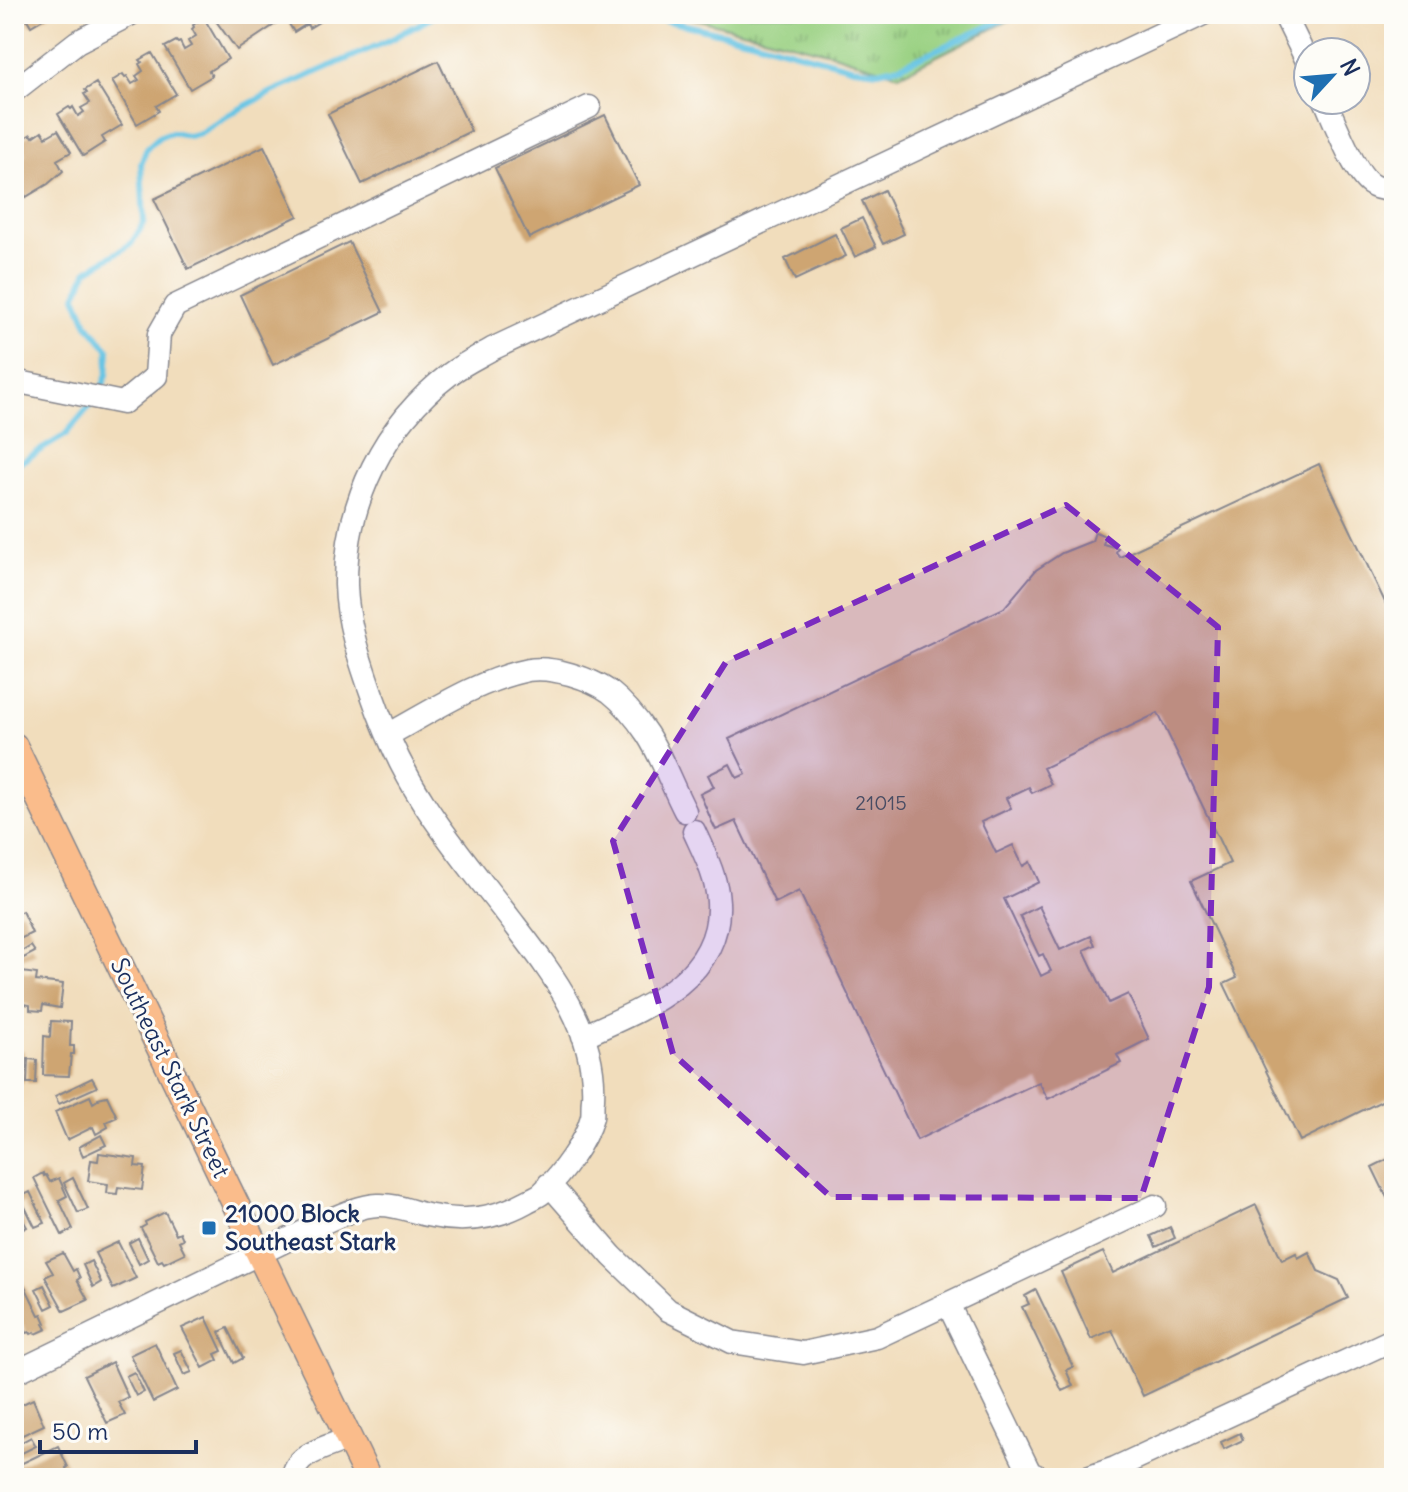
<svg xmlns="http://www.w3.org/2000/svg" width="1408" height="1492" viewBox="0 0 1408 1492" font-family="Delius,sans-serif">
<defs>
<pattern id="grass-tufts" width="24" height="20" patternUnits="userSpaceOnUse" patternTransform="scale(2)"><rect width="24" height="20" fill="#9bd284"/><path d="M3 7l-1-3M5 7V3M7 7l1-3M15 17l-1-3M17 17v-4M19 17l1-3" fill="none" stroke="#7eab6f"/></pattern>
</defs>
<rect width="100%" height="100%" fill="#fdfcf7"/>
<filter id="ink" filterUnits="userSpaceOnUse"><feTurbulence type="fractalNoise" baseFrequency=".0125" numOctaves="2"/><feDisplacementMap in="SourceGraphic" scale="16" xChannelSelector="R" yChannelSelector="G"/><feConvolveMatrix kernelMatrix="1 2 1 2 8 2 1 2 1" color-interpolation-filters="sRGB"/></filter>
<filter id="wash" filterUnits="userSpaceOnUse"><feTurbulence type="fractalNoise" baseFrequency=".006" numOctaves="4" result="noise"/><feDisplacementMap in="SourceGraphic" scale="32" xChannelSelector="R" yChannelSelector="G"/><feGaussianBlur stdDeviation="1.8" result="paint"/><feColorMatrix in="noise" values="0 0 0 0 0 0 0 0 0 0 0 0 0 0 0 0 0 1.4 0 .05"/><feComposite in="paint" operator="in"/></filter>
<g filter="url(#wash)">
<rect width="100%" height="100%" fill="#f1ddbc"/>
<path fill="url(#grass-tufts)" stroke="#5b8071" stroke-width="2" d="M675,14H1022L899,75L827,52Z"/>
<g fill="none" stroke-linecap="round" stroke-linejoin="round">
<path stroke="#66c4e4" stroke-width="6" d="M637,14L752,40L854,68L878,71L900,66L1016,14
M100,392L107,375L109,350L88,325L76,296L87,271L131,244L144,223L141,164L147,148L159,137L168,133H177L189,136L200,133L230,114L272,92L392,39L438,14
M14,466L64,436L94,401"/>
</g>
<g id="blocks">
<path fill="#cea572" d="M24,14H51L31,26Z
M222,14H271L277,23L237,50L216,21L224,16Z
M283,14H332L309,28L307,24L294,32Z
M204,18L228,59L209,71L212,76L190,89L165,47L176,41L178,43L180,42L184,50L191,46L188,41L196,36L192,29L194,27L193,25Z
M152,53L176,94L156,106L159,111L137,124L112,81L123,74L125,77L127,76L132,84L139,80L136,76L143,71L139,64L142,62L140,60Z
M438,61L471,131L362,184L328,114Z
M96,83L122,125L102,137L105,142L83,156L58,114L69,107L71,109L73,107L78,116L84,112L81,108L90,103L84,94L87,93L85,90Z
M605,115L639,185L529,238L495,168Z
M58,130L71,152L57,160L63,171L48,184L26,197L14,176V147L20,157L26,154L18,142L31,134L33,137L42,131L46,137Z
M264,146L298,216L188,269L154,199Z
M884,190L904,234L883,244L862,201Z
M862,218L876,247L855,257L841,228Z
M835,234L846,256L795,280L785,259Z
M349,242L383,312L273,365L240,295Z
M1319,464L1394,621V1083L1390,1085L1394,1095L1300,1141L1224,984L1237,978L1191,881L1230,863L1158,713L1043,768L1051,784L1032,793L1029,787L1006,798L1011,808L981,822L996,853L1013,845L1023,866L1030,862L1039,882L1004,899L1041,976L1051,971L1043,954L1039,956L1020,916L1039,906L1060,950L1091,936L1095,945L1084,950L1109,1003L1128,994L1149,1039L1117,1055L1121,1063L1048,1099L1039,1082L917,1140L799,891L775,903L736,821L716,830L712,822L700,794L714,787L708,775L730,764L737,778L746,774L729,739L1004,608L1036,570L1062,553L1092,541L1095,532L1106,536L1103,544L1118,548L1116,552L1120,557Z
M22,911L32,933L14,942V915Z
M31,946L35,952L14,963V952L20,949L21,952Z
M14,971L37,974L36,981L63,984L60,1008L43,1005L42,1011L30,1010V1005L14,1002Z
M51,1021L71,1022L70,1046H74V1054H71L69,1076L43,1075L44,1036L50,1037Z
M18,1044L19,1051L23,1050L24,1056H20L24,1082L14,1084V1045Z
M28,1059L37,1060L36,1083H27Z
M92,1078L97,1087L59,1104L55,1096Z
M90,1096L93,1103L99,1099L98,1098L107,1096L117,1117L106,1122L108,1127L96,1134L93,1127L67,1140L55,1112Z
M101,1135L106,1145L83,1156L79,1147Z
M99,1153L136,1158L135,1166L145,1167L142,1190L118,1187L117,1194L107,1193L108,1184L88,1181L91,1160L98,1161Z
M1394,1156V1212L1372,1167Z
M43,1173L44,1176L46,1175L50,1182L59,1178L67,1196L59,1200L73,1229L62,1235L34,1178Z
M73,1178L88,1209L78,1213L64,1183Z
M14,1185L20,1197L30,1192L45,1223L35,1227L23,1203L16,1207L27,1227L14,1234Z
M1256,1205L1282,1260L1296,1253L1298,1258L1309,1252L1318,1271L1339,1280L1348,1298L1143,1396L1112,1330L1091,1339L1061,1272L1103,1252L1113,1273Z
M165,1212L176,1234L180,1232L183,1239L179,1241L185,1253L164,1263L162,1260L158,1262L141,1228L146,1225L145,1222Z
M1170,1227L1175,1238L1156,1247L1151,1236Z
M138,1238L148,1259L139,1264L129,1243Z
M118,1242L136,1278L113,1289L95,1253Z
M63,1253L73,1271L76,1269L80,1278L77,1280L88,1300L64,1311L45,1277L53,1273L46,1261Z
M91,1261L101,1282L93,1287L83,1265Z
M19,1274L39,1315L42,1314L46,1323L44,1324L47,1329L36,1334L35,1332L31,1334L30,1332L27,1333L17,1314L22,1312L14,1295V1277Z
M44,1285L54,1305L46,1309L36,1289Z
M1036,1290L1073,1367L1066,1370L1073,1386L1062,1391L1022,1307L1029,1304L1025,1296Z
M206,1317L222,1351L215,1354L218,1360L203,1368L182,1328Z
M228,1328L243,1358L234,1363L219,1332Z
M155,1343L177,1390L153,1402L130,1355Z
M181,1350L192,1372L184,1375L174,1353Z
M112,1362L128,1397L118,1402L125,1415L107,1423L84,1376Z
M134,1372L144,1392L136,1396L126,1376Z
M33,1399L44,1425L14,1439V1408Z
M1240,1433L1243,1440L1224,1449L1221,1442Z
M31,1437L36,1446L14,1457V1446Z
M58,1446L68,1467L66,1468L68,1473L59,1478H14V1467Z"/>
</g>
</g>
<g filter="url(#ink)">
<use href="#blocks" fill-opacity="0" stroke="#86868d" stroke-width="2"/>
<g fill="none" stroke-linecap="round" stroke-linejoin="round">
<g stroke="#86868d" stroke-width="25">
<path id="minor" d="M1284,14L1308,63
M14,91L77,42L131,14
M1325,100C1334,120 1354,173 1370,184C1377,189 1385,190 1394,189
M14,381L123,403L156,376L159,334L175,306L589,107
M388,735C432,711 478,680 528,670C552,666 590,678 610,692C624,703 637,719 647,734C662,757 672,786 685,811
M583,1036C641,1010 722,980 718,902C717,877 704,853 694,831
M549,1184L612,1256L668,1310L732,1342L803,1353L877,1337L1155,1206
M948,1304L1030,1473L1042,1478
M14,1373L320,1224C339,1216 358,1206 378,1205C397,1204 414,1213 432,1216C465,1223 497,1218 526,1202C531,1199 537,1197 542,1193C561,1175 585,1143 592,1117C593,1112 592,1104 593,1099C597,1029 551,972 511,920C481,881 449,843 423,802C401,768 384,730 371,692C359,658 347,622 346,585C345,502 384,424 450,374C463,364 478,357 492,349L1203,14
M293,1478C294,1453 329,1447 349,1438
M1087,1478L1115,1468L1394,1339"/>
</g>
<g stroke="#86868d" stroke-width="29">
<path id="major" d="M14,746L368,1478"/>
</g>
<use href="#minor" stroke="#fff" stroke-width="22"/>
<use href="#major" stroke="#fabc8b" stroke-width="26"/>
</g>
</g>
<path fill="#7b2cbf" fill-opacity="0.2" stroke="#7b2cbf" stroke-width="6" stroke-dasharray="16 10" stroke-linejoin="round" d="M1066,505L1218,627L1209,987L1141,1198L831,1197L673,1054L613,841L726,662Z"/>
<rect fill="#1f6fb2" stroke="#fdfcf7" stroke-width="3" x="201" y="1220" width="16" height="16" rx="4"/>
<g text-anchor="middle" stroke-width="6" stroke-linejoin="round" paint-order="stroke">
<g font-size="20" fill="#484c63">
<text x="881" y="810">21015</text>
</g>
<g font-size="24" fill="#1b2f5e" stroke="#fdfcf7">
<text transform="translate(170 1068) rotate(64)" y="8">Southeast Stark Street</text>
</g>
<g font-size="24" font-weight="bold" fill="#1b2f5e" stroke="#fdfcf7" text-anchor="start">
<text x="225" y="1222">21000 Block<tspan x="225" dy="28">Southeast Stark</tspan></text>
</g>
</g>
<rect width="1408" height="1492" fill="none" stroke="#fdfcf7" stroke-width="48"/>
<g transform="translate(1332 76) rotate(64)"><circle r="38" fill="#fdfcf7" stroke="#a3aaba" stroke-width="2"/>
<path d="M0-6L14 30L0 20L-14 30Z" fill="#1f6fb2"/>
<text y="-12" font-size="22" font-weight="bold" text-anchor="middle" fill="#1b2f5e">N</text>
</g>
<path d="M40 1440v12h156v-12" fill="none" stroke="#1b2f5e" stroke-width="4"/>
<text x="52" y="1440" font-size="24" fill="#1b2f5e" stroke="#fdfcf7" stroke-width="6" paint-order="stroke">50 m</text>
</svg>
